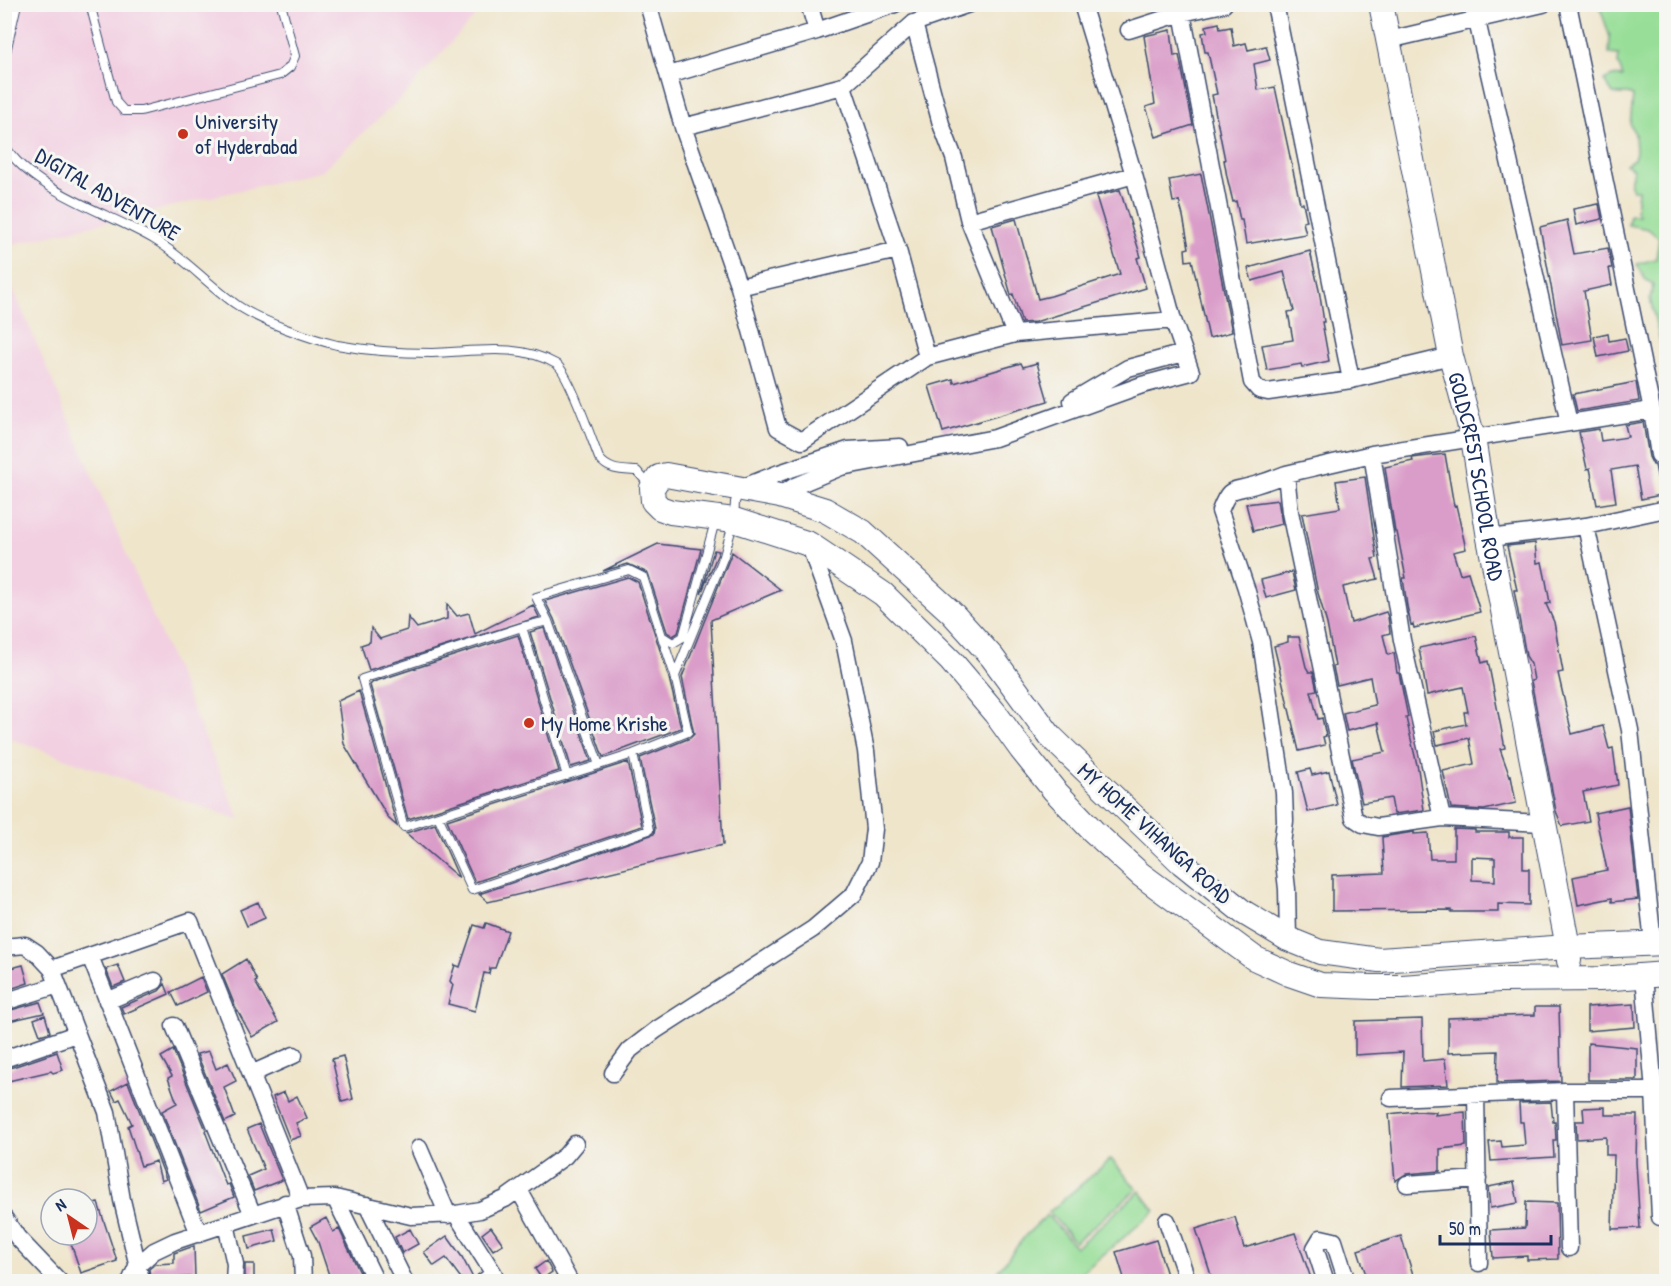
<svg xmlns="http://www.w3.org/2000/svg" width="1671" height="1286" viewBox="0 0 1671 1286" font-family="'Patrick Hand',sans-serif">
<rect width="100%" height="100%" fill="#f6f6f2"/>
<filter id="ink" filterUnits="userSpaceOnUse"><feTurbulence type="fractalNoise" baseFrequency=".0167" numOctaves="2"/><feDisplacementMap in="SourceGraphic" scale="12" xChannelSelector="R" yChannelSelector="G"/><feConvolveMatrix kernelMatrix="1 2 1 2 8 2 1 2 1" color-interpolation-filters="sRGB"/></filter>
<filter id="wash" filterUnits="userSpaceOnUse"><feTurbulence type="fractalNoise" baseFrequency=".008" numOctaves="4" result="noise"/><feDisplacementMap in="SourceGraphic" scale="24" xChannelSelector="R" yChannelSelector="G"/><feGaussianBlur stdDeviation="1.35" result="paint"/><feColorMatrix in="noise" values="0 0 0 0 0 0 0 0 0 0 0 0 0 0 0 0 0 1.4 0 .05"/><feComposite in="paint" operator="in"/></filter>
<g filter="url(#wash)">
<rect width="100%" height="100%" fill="#efe5cb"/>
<path fill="#f2cfe1" d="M4,5H485L401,98L322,171L5,246Z
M5,270L240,820L5,737Z"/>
<path fill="#98de98" stroke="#5a867b" stroke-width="1.5" d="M1665,5L1666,7V354L1662,349L1650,299L1653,284L1645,279L1637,264L1656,259L1659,238L1648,229L1628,225L1630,215H1639L1636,211L1638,190H1633L1630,184L1633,169L1626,164L1634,159L1636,152L1635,134L1630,125L1633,96L1628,94H1613L1604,80L1612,76L1623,77L1618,63L1619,55L1609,54L1610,37L1599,5Z
M1111,1159L1137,1189L1075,1242L1049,1212Z
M1140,1191L1155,1211L1072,1281H990L1026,1235L1047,1215L1076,1247Z"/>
<g id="blocks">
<path fill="#da9dc9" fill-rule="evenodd" d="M1219,23L1220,29L1231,27L1234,46L1246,43L1248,50L1266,46L1270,60L1254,64L1258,90L1275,87L1300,203H1303L1307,221L1303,222L1306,234L1246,244L1242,220H1240L1236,201L1233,202L1227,177L1224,160H1225L1212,95L1217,94L1208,52H1205L1202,33L1207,32L1206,26Z
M1171,30L1174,56L1179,55L1193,125L1156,137L1146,107L1155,104L1144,36Z
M1201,174L1232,332L1209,338L1192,260L1186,261L1185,249L1189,248L1183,216L1179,201L1173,202L1169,180Z
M1120,190L1141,257L1137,258L1146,288L1035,322L1022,323L1013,294L1011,295L992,226L1016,219L1038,299L1051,296L1120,274L1096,196Z
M1599,204L1602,219L1576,225L1573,209Z
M1567,220L1574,254L1608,248L1612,268H1609L1612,285L1584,291L1592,340L1562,345L1540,227Z
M1310,251L1319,290L1324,322H1322L1329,361L1302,367L1301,364L1267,370L1262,345L1293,340L1288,312L1294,311L1284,272L1252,281L1248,268Z
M1608,333L1609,341L1625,338L1628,351L1598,357L1594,336Z
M1021,363L1023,367L1037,363L1048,401L943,432L929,386L953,379L954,383Z
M1636,382L1639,401L1577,411L1573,394Z
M1643,422L1649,457L1653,465H1655L1661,495L1641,499L1635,466L1611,470L1616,502L1597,505L1590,468L1587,469L1579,432L1599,429L1601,441L1628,437L1625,425Z
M1445,454L1454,506L1456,505L1466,549L1453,552L1460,574L1468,572L1480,612L1414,628L1413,624L1411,625L1407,606L1403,578H1406L1397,532H1395L1385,467L1413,461L1412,458Z
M1365,477L1377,558L1372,559L1378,579L1343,587L1351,623L1386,612L1388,617L1390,633L1383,635L1388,655L1394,653L1397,673H1399L1408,717L1406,718L1418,769L1424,810L1394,814L1391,798L1362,803L1352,759L1385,752L1378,723L1347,731L1343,713L1375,705L1370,677L1337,685L1333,667L1335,666L1327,624L1318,593L1302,514L1340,508L1336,481Z
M1278,500L1282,524L1253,531L1246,504Z
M1535,543L1537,563L1542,562L1546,581L1550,603L1546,604L1554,622L1563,672L1558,673L1572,734L1603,726L1609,749L1613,748L1618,785L1583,792L1589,821L1562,826L1556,811L1531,681L1534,680L1531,664L1526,656L1514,590H1517L1507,546Z
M658,544L701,549L678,633L673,636L667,632L648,573L628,564L603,571Z
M714,550L719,551L701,594Z
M732,552L781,590L711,620L723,845L488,902L479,894L654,834L655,829L640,758L690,738L694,734L682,677Z
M1292,572L1296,590L1266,598L1261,580Z
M628,577L638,582L669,678L681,728L603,757L554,619L545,601Z
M447,604L457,616L469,613L475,634L533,605L539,617L369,670L361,645L370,642L371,628L380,639L407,630L408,617L417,628L433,623L447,619Z
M544,628L591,761L571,767L530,632Z
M518,635L559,771L408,819L370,685L373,682Z
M1476,636L1482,663L1488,661L1505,748L1500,749L1510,777L1511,776L1516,803L1484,810L1451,808L1443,771L1474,764L1469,738L1437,745L1434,731L1466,724L1464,712H1468L1463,687L1427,695L1419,648Z
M1288,637H1299L1306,667L1309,672H1313L1317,690L1311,691L1318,719L1322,718L1326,736L1323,737L1325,745L1299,751L1274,646L1288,642Z
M359,691L397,826L389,819L344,744L338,701Z
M628,762L642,826L475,882L447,820Z
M1310,769L1312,775L1329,771L1337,805L1308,812L1298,772Z
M1628,806L1638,899L1612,902V898L1578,905L1573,877L1607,870L1595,813Z
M435,824L459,878L406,833Z
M1454,829L1475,830V832H1509V837H1523V869H1529V905L1498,904V912H1451V910L1332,911V875L1384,873L1382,837L1414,832V834L1428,833L1430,859H1454ZM1472,857L1495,858V881L1472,880Z
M258,902L265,918L247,926L240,910Z
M486,923L508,931L495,968H490L489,974L484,973L475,1011L448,1004L453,985L450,981L455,965L460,967L474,925L484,928Z
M246,959L257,981L255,982L278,1022L252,1037L235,1006L222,974Z
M23,965L28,983L4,991V970Z
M118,965L125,982L113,987L106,969Z
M201,977L207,992L178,1006L171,992Z
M165,984L169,994L124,1014L121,1007L159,991Z
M40,1002L44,1013L4,1022V1012Z
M1634,1004L1635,1027L1587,1031V1007Z
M1535,1007H1559L1561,1081L1497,1083L1498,1051L1448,1053V1018L1535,1015Z
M45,1015L50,1032L40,1035L34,1019Z
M1422,1019L1423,1061L1445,1059L1448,1085L1402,1087L1403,1052L1355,1055V1021Z
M1588,1043L1637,1048V1080H1588Z
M173,1050L206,1130L205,1131L223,1178L226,1185L229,1184L234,1197L201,1211L162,1111L177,1103L168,1078L172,1076L161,1057Z
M209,1051L216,1069L228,1063L236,1081L224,1087L235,1117L225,1122L197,1054Z
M57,1052L63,1070L53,1073L51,1071L4,1082V1070Z
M343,1056L353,1099L342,1102L332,1059Z
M128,1082L166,1179L161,1181L156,1161L141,1166L128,1126L132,1124L120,1099L116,1101L111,1091Z
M284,1092L288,1101L297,1096L307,1118L296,1123L301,1136L290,1140L273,1097Z
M1551,1102L1553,1122H1555L1556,1140H1553L1554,1157L1491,1161L1489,1142L1501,1141L1502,1147L1525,1145L1523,1122H1520L1519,1103Z
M1605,1107V1115H1637L1636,1162L1640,1228L1612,1229L1614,1155H1606V1137L1577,1139L1576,1121H1584L1583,1108Z
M1416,1111L1436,1112L1435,1115L1465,1112L1466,1146L1440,1149V1171L1406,1174L1395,1181L1389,1114Z
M259,1124L282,1180L254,1191L248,1176L264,1169L247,1129Z
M1514,1182L1518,1203L1490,1208L1488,1187Z
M1526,1202L1557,1203L1558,1259L1527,1260V1256L1493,1258L1491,1230L1525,1228Z
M98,1203L117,1261L81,1273L68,1235H87V1206Z
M1235,1217L1244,1248L1295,1233L1312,1281H1213L1196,1229Z
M326,1218L333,1232L339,1229L364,1281H331L318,1242L310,1227Z
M491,1227L503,1244L493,1250L482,1234Z
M274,1229L277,1241L249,1249L246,1236Z
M410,1229L418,1244L402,1253L395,1237Z
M447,1236L462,1257L473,1278V1281H463L446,1258L434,1266L424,1252Z
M1401,1236L1415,1281H1368L1358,1250Z
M1156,1240L1169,1281H1125L1116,1252Z
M194,1246L195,1277L150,1279L149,1269L155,1264L174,1263V1253Z
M546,1261L552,1272L542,1279L535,1269Z
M245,1264H254V1281H245Z"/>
</g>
</g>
<g filter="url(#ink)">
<use href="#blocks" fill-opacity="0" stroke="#3b4a6e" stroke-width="1.5"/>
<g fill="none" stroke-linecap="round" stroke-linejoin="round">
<g stroke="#3b4a6e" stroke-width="10">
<path id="lane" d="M90,4L116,102L124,111H141L280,75L290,67L295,56L281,4
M4,61L17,4
M4,144C31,191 110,213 155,240C185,258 208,285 237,305C262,322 308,338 337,345C369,351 400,353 432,353C473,352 519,342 556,364C569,372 592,441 599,458C609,471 621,470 637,471L650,486
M548,621L522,627L362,679L404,827L438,816L472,890L649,830L633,754L688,732L675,676L724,556L734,520L735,502L739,492
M522,627L567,776
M662,637L675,676
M633,754L599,765L548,621L536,597L629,570L643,577L662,636L673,643L683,637L716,518
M438,816L599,765"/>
</g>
<g stroke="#3b4a6e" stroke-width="19">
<path id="street" d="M648,4L683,127L739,287L778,428L802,441L927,357L1015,334L1173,320L1134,175L1082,4
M809,4L817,31
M1224,4L1182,13L1252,382L1259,390L1268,392L1351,380L1451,356
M1275,4L1351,380
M1568,4L1652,410L1659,455
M1477,21L1569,423
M914,23L941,124L954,158L969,221L1015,334
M1129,30L1182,13
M1389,40L1543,4
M669,75L817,31L895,4
M843,86L898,250L927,357
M683,127L843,86L914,23L969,4
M969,221L1134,175
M739,287L898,250
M1072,401L1128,368L1184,353
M1372,454L1402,640L1442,818
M1286,474C1276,478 1265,482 1255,485C1232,492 1230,485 1220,511L1246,588L1261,642L1284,793L1285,821L1282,844L1287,889L1288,939
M741,488L779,473L848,450L900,447
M780,496L795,486L841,467L995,438L1142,385L1191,372L1173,320
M1586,526L1630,730L1653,943
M1489,538L1586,526L1666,509
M1544,823L1442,818L1378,827L1363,824L1354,818L1290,512L1286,474L1372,454L1652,410
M4,947L25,945L37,953L52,969L107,1112L122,1200L140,1275
M90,956L199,1234
M52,969L190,921L301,1199
M1644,976L1654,1091L1660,1217
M107,1001L155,981
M4,1002L58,985
M174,1026L253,1215
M4,1059L76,1034
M613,1073L630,1050L656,1030L813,929L854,894L870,862L874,829L866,751L844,641L809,544
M251,1074L294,1055
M1565,1091L1569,1248
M1476,1094L1479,1263
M1391,1098L1565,1091H1666
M419,1148L448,1215
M1407,1184L1478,1179
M519,1190L570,1282
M335,1198L376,1282
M285,1203L302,1256L303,1282
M367,1205L405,1282
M456,1214L494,1274L483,1282
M4,1218L18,1238L60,1282
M1167,1221L1188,1282
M226,1224L235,1264L234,1282
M130,1282L137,1266L154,1251L175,1241L301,1199L335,1198L411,1216L456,1214L480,1210L505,1199L565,1156L575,1144
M1326,1282L1315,1248L1321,1238L1334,1241L1347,1282"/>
</g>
<g stroke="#3b4a6e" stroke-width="26">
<g id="secondary">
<path id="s1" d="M1381,4L1451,356L1473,438L1489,538L1568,947L1569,961"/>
<path d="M1666,943L1568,947L1379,960L1320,952L1288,939L1243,912L1182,863L1050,736L992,657L952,613L863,532L825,510L780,496L666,475L659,477L652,488L653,501L660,508L671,512L734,520L809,544L883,594L951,661L995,713L1021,749L1054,790L1093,831L1140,874L1254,958L1289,974L1321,985L1372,987H1402L1499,980L1600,979L1666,974"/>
</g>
</g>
<use href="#lane" stroke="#fff" stroke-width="8"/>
<use href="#street" stroke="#fff" stroke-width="16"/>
<use href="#secondary" stroke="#fff" stroke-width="24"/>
</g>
</g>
<g fill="#c8321e" stroke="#f6f6f2" stroke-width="2">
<circle cx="183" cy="134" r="6"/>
<circle cx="529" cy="723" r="6"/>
</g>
<g text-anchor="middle" stroke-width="6" stroke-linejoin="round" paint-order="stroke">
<g font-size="22" fill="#1b2f5e" stroke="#f6f6f2" text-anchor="start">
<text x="195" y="129">University<tspan x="195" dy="25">of Hyderabad</tspan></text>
<text x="541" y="731">My Home Krishe</text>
</g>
<g font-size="22" fill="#1b2f5e" stroke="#f6f6f2">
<text transform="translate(108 194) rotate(30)" y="8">DIGITAL ADVENTURE</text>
<text dy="8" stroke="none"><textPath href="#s1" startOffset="482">GOLDCREST SCHOOL ROAD</textPath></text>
<text transform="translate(1155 833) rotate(42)" y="8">MY HOME VIHANGA ROAD</text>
</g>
</g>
<rect width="1671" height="1286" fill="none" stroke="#f6f6f2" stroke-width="24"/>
<g transform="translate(69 1217) rotate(325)"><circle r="28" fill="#f6f6f2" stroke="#9ea6b7" stroke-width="1.5"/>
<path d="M0-4.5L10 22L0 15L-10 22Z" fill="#c8321e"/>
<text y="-9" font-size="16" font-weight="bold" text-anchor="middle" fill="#1b2f5e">N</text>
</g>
<path d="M1440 1235v9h111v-9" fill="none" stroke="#1b2f5e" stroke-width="3"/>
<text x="1449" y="1235" font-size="18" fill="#1b2f5e" stroke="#f6f6f2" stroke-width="4.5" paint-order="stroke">50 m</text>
</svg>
